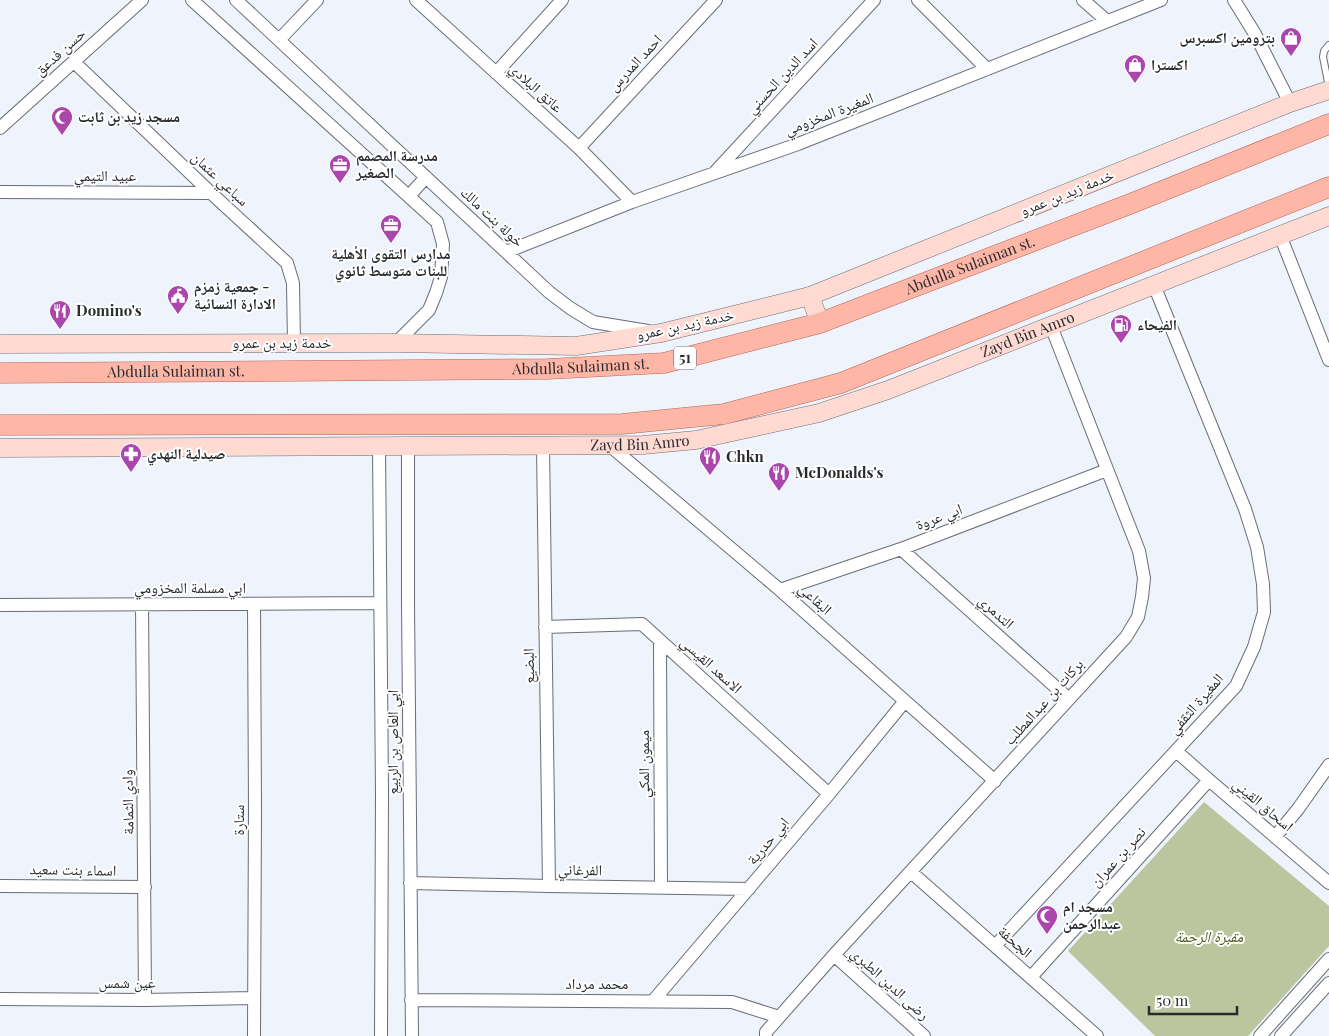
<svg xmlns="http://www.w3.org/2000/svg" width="1329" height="1036" viewBox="0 0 1329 1036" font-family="'Playfair Display','Noto Naskh Arabic',serif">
<rect width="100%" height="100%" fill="#eef3fc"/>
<path fill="#bbc59e" d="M1204,802L1329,906V946L1248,1036H1155L1068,951Z"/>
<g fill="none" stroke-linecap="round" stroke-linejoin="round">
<g stroke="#696d75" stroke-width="8">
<path id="service" d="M1329,45L1324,51L1323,57L1329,87"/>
</g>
<g stroke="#696d75" stroke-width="14">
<path id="minor" d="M192,0L437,222L443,244L441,277L436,293L429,310L396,343
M236,0L549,292L570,308L593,322L648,331
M416,0L579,148L632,202
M918,0L987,69
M1083,0L1107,21
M1234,0L1255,34L1290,103
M279,40L317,0
M74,62L211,193L287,263L293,283L294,343
M496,73L562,0
M0,128L142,0
M579,148L716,0
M716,171L874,0
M0,192L211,193
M409,196L426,177
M1280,235L1329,360
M506,252L632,202L798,144L1161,0
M609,445L780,590L995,781
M543,446L549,886
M379,447L382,792L381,1036
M408,447V603L412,1036
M901,549L1069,699
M780,590L901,549L1107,470
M142,604L145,1000
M254,604L255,809L254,1036
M0,605L380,603
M545,627L642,624L829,794
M660,641L661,888
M1176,751L1209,780L1329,883
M1275,837L1298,809L1329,765
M911,872L1097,1036
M410,883L549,886L749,889
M0,886L145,887
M995,946L1236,686L1254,647L1264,612L1263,584L1257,547L1245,509L1154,285
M834,955L924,1036
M1031,977L1209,780
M0,999L145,1000L254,998
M411,1000L732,1002L779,1017
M653,1001L829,794L905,701
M766,1036V1032L834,955L1126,637L1138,617L1142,597L1144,578L1139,551L1051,326
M1260,1036L1329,959
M1281,1036L1329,983"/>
</g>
<g stroke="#696d75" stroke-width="19">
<g id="secondary">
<path d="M810,296L820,323"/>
<path d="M0,344L396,343L576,346L661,333L810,296L1290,103L1329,90"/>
<path id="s1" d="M0,448L643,445L696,440L819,413L888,390L1329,216"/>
</g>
</g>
<g stroke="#b36657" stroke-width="21">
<g id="primary">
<path id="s2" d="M0,373L548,369L664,363L820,323L1130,204L1329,124"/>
<path d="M0,425L622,424L724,414L841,383L1329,187"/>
</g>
</g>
<use href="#service" stroke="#fff" stroke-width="6"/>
<use href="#minor" stroke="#fff" stroke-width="12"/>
<use href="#secondary" stroke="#ffdad3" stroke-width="18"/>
<use href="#primary" stroke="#feb6a7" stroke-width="20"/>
</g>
<defs>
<g id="shop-pin" transform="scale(1.125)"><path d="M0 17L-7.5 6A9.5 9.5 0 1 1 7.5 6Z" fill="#aa46ac" stroke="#fff"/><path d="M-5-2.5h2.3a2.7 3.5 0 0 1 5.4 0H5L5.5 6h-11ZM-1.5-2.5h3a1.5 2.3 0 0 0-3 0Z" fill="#fff"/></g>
<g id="mosque-pin" transform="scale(1.125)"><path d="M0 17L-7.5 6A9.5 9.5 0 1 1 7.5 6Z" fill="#aa46ac" stroke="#fff"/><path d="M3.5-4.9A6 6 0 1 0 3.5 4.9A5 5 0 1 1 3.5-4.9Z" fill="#fff"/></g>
<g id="office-pin" transform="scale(1.125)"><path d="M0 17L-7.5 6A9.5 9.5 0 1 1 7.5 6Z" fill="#aa46ac" stroke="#fff"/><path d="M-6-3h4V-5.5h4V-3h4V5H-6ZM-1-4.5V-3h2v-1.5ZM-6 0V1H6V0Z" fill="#fff"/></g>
<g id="civic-pin" transform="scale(1.125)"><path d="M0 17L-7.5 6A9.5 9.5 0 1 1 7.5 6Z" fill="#aa46ac" stroke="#fff"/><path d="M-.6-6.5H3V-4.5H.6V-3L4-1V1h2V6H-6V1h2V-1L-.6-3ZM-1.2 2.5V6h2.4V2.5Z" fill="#fff"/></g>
<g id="restaurant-pin" transform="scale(1.125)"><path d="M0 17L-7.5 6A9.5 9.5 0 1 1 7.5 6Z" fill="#aa46ac" stroke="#fff"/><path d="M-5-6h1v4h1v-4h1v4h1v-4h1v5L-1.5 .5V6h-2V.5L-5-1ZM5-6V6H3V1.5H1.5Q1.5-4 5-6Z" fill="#fff"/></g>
<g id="fuel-pin" transform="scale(1.125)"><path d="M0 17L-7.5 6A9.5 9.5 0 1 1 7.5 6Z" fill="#aa46ac" stroke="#fff"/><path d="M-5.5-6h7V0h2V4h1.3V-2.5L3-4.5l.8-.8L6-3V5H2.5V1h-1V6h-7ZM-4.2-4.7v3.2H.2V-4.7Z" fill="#fff"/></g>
<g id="pharmacy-pin" transform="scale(1.125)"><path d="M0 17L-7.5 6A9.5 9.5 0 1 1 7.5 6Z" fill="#aa46ac" stroke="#fff"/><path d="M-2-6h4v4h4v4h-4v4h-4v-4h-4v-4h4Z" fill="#fff"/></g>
</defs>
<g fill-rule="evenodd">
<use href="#shop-pin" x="1291" y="38"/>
<use href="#shop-pin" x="1135" y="65"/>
<use href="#mosque-pin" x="62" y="117"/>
<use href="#office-pin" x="340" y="165"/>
<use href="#office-pin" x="391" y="225"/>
<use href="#civic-pin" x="178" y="296"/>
<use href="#restaurant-pin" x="60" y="311"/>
<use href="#fuel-pin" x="1121" y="325"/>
<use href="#pharmacy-pin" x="131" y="454"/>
<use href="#restaurant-pin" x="710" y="457"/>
<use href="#restaurant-pin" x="779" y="473"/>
<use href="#mosque-pin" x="1047" y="916"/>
</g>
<g text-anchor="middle" stroke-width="4" stroke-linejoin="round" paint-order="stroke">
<rect fill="#fff" stroke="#696b6d" stroke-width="1" x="674" y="346.5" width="22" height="23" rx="4"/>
<g font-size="14" font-weight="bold" fill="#292b2f">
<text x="685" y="363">51</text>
</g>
<g font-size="15" font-weight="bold" fill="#292b2f" stroke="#fff" text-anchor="start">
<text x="1275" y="43" text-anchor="end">بترومين اكسبرس</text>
<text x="1151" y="70">اكسترا</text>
<text x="78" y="122">مسجد زيد بن ثابت</text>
<text x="356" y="161">مدرسة المصمم<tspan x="356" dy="17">الصغير</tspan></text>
<text x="391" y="259" text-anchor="middle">مدارس التقوى الأهلية<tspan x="391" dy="17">للبنات متوسط ثانوي</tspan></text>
<text x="194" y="292">جمعية زمزم -<tspan x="194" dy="17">الادارة النسائية</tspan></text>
<text x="76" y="316">Domino's</text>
<text x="1137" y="330">الفيحاء</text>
<text x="147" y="459">صيدلية النهدي</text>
<text x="726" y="462">Chkn</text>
<text x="795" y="478">McDonalds's</text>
<text x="1063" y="912">مسجد ام<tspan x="1063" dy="17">عبدالرحمن</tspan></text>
</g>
<g font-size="15" fill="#292b2f" stroke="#fff">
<text transform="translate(60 52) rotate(-42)" y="5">حسن فدعق</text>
<text transform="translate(635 63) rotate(-47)" y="5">احمد المدرس</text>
<text transform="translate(782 76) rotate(-47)" y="5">اسد الدين الحسني</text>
<text transform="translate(536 88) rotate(42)" y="5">عاتق البلادي</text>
<text transform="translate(829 114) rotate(-21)" y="5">المغيرة المخزومي</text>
<text x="105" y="181">عبيد التيمي</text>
<text transform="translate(220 179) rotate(43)" y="5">سباعي عثمان</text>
<text transform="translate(1067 193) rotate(-22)" y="5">خدمة زيد بن عمرو</text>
<text transform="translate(492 217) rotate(43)" y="5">خولة بنت مالك</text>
<text dy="5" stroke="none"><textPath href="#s2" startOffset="986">Abdulla Sulaiman st.</textPath></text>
<text transform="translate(685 325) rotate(-12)" y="5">خدمة زيد بن عمرو</text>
<text dy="5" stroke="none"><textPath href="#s1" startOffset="1045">Zayd Bin Amro</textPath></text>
<text x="282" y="348">خدمة زيد بن عمرو</text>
<text dy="5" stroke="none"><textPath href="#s2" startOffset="581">Abdulla Sulaiman st.</textPath></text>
<text dy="5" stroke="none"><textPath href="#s2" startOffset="176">Abdulla Sulaiman st.</textPath></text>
<text dy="5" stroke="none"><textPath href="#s1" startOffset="640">Zayd Bin Amro</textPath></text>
<text transform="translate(939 517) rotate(-21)" y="5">ابي عروة</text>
<text x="190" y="593">ابي مسلمة المخزومي</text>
<text transform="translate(815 599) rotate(42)" y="5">البقاعي</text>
<text transform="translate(996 612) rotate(42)" y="5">التدمري</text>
<text transform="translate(711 665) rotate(42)" y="5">الاسعد القيسي</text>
<text transform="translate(529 666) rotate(-91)" y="5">البضيع</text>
<text transform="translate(1044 702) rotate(-48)" y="5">بركات بن عبدالمطلب</text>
<text transform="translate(1196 704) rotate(-49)" y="5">المغيرة الثقفي</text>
<text transform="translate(393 742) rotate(-90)" y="5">ابي العاص بن الربيع</text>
<text transform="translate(644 764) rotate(-90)" y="5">ميمون المكي</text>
<text transform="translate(128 802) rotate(-91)" y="5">وادي الثمامة</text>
<text transform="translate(1263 805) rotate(40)" y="5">اسحاق القيني</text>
<text transform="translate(239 820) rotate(-90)" y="5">ستارة</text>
<text transform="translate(768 841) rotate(-50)" y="5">ابي حدرية</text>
<text transform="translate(1118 857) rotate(-48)" y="5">نصر بن عمران</text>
<text transform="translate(73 870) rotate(1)" y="5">اسماء بنت سعيد</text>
<text transform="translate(580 870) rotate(1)" y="5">الفرغاني</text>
<text transform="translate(1015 942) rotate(41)" y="5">الجحفة</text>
<text x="127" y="988">عين شمس</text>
<text x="597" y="989">محمد مرداد</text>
<text transform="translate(890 984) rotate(42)" y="5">رضى الدين الطبري</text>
</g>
<g font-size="15" font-style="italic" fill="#4b5816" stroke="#fff">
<text x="1209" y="942">مقبرة الرحمة</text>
</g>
</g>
<path d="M1149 1006v8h88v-8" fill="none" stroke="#292b2f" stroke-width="2.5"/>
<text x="1156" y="1006" font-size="15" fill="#292b2f" stroke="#ffffff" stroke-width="4" paint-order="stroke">50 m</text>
</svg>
